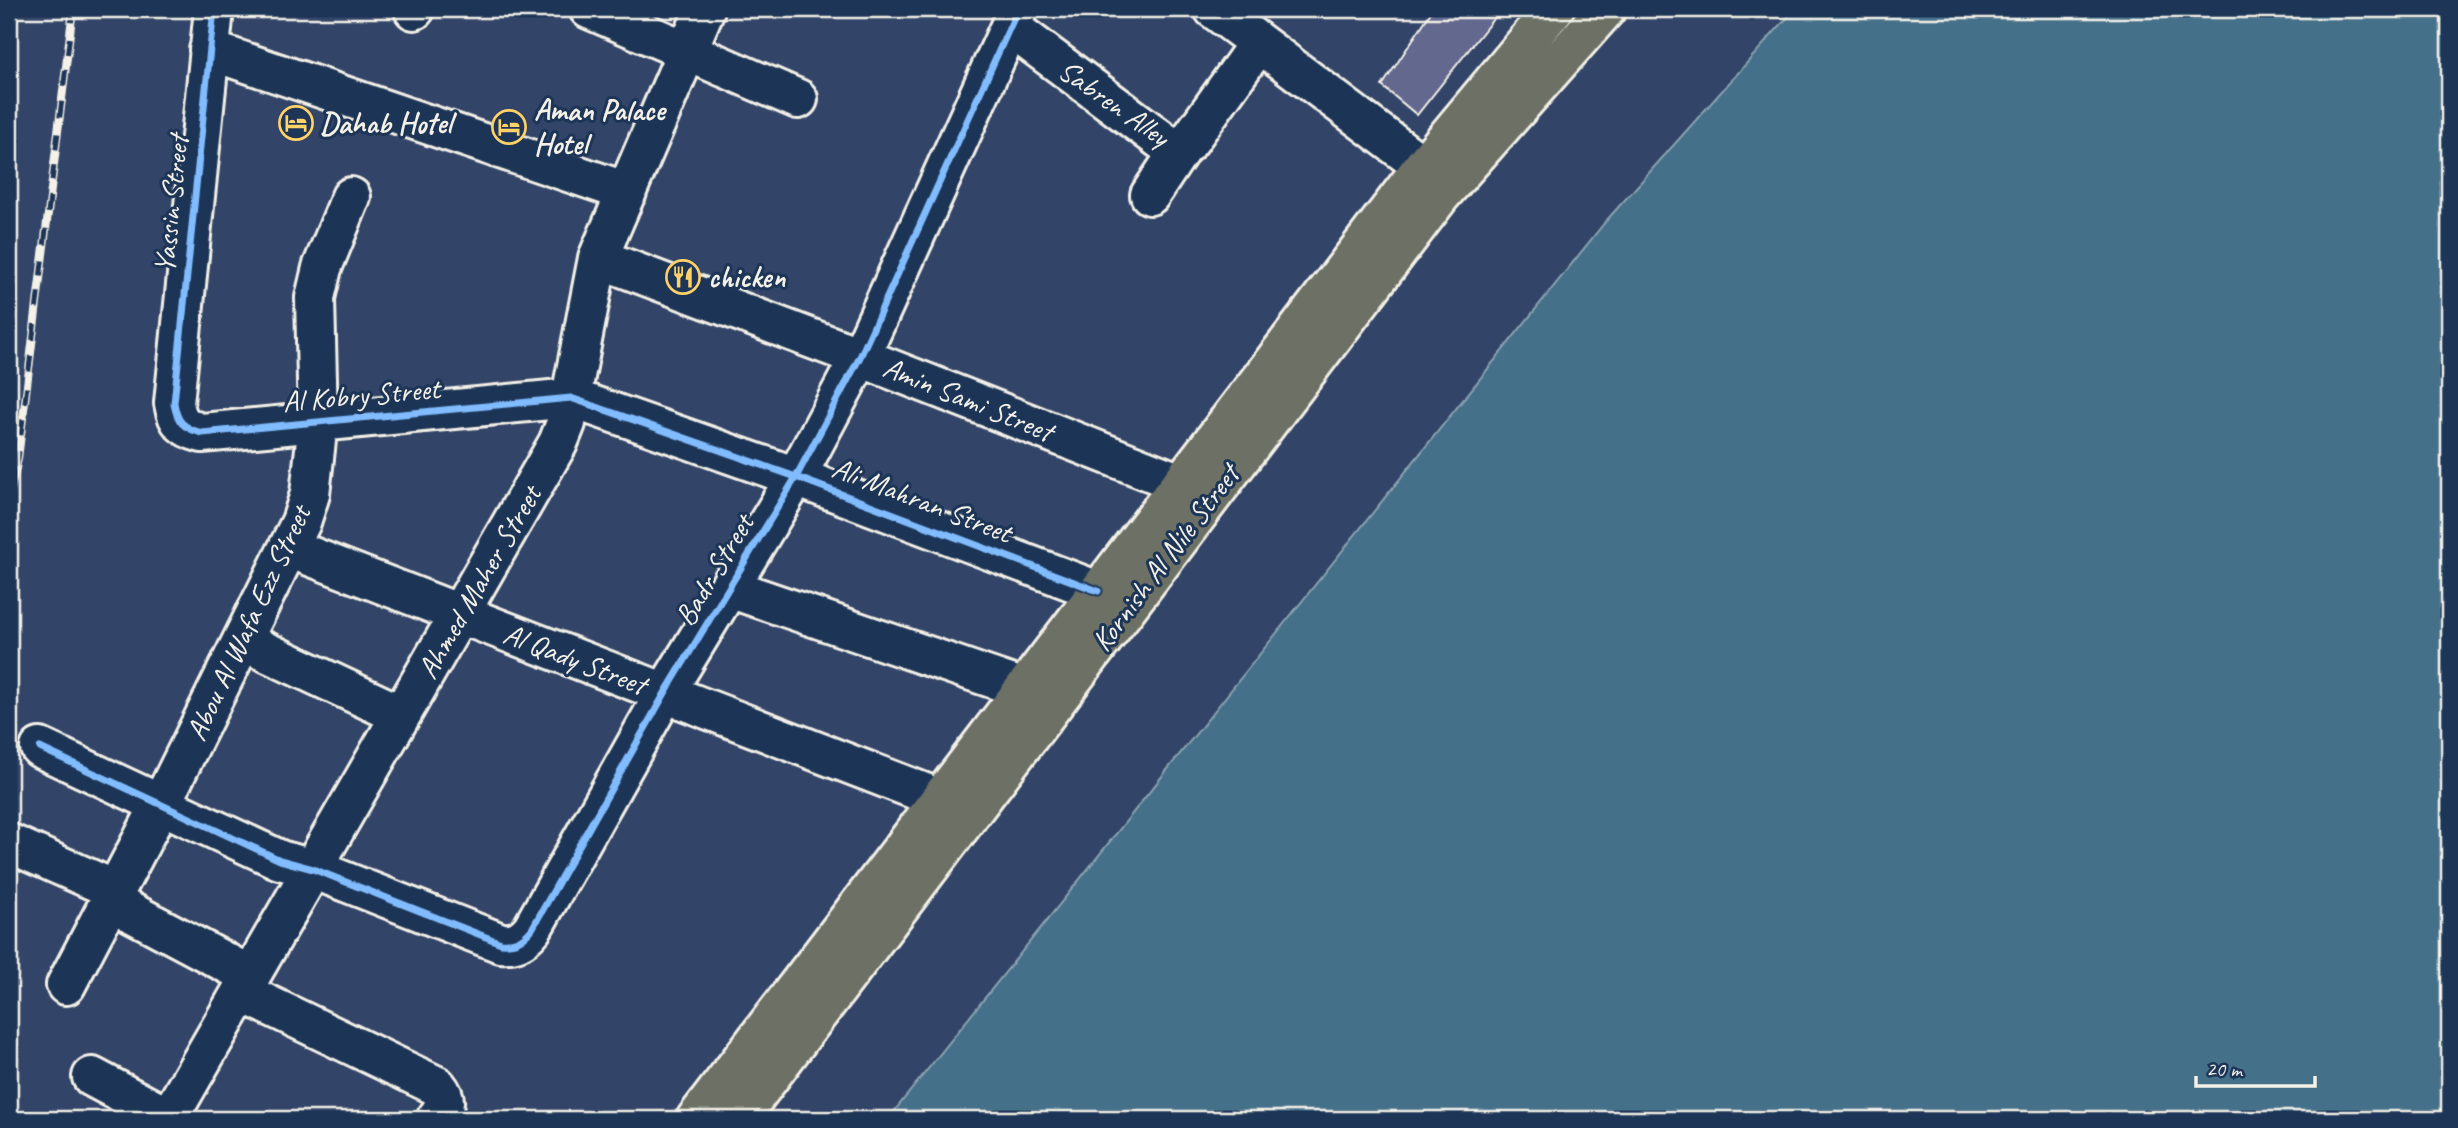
<svg xmlns="http://www.w3.org/2000/svg" width="2458" height="1128" viewBox="0 0 2458 1128" font-family="Caveat,sans-serif">
<rect width="100%" height="100%" fill="#324468"/>
<filter id="ink" filterUnits="userSpaceOnUse"><feTurbulence type="fractalNoise" baseFrequency=".0143" numOctaves="2"/><feDisplacementMap in="SourceGraphic" scale="14" xChannelSelector="R" yChannelSelector="G"/><feConvolveMatrix kernelMatrix="1 2 1 2 8 2 1 2 1" color-interpolation-filters="sRGB"/></filter>
<g filter="url(#ink)">
<path fill="#446f8a" stroke="#8aa3b0" stroke-width="2" d="M1795,9H2449V1119H888L1606,221Z"/>
<path fill="#64688e" stroke="#f4f1e8" stroke-width="2" d="M1433,9H1501L1417,115L1382,86Z"/>
<g fill="none" stroke-linecap="round" stroke-linejoin="round">
<g stroke="#f4f1e8" stroke-width="44">
<path id="minor" d="M214,9L174,403C177,422 183,428 202,433L571,398L796,477L1098,591
M589,9L798,99
M1214,9L1423,166
M414,10L415,9
M1010,27L1172,148L1182,147L1189,141L1259,43
M209,50L627,192
M1150,195L1182,147
M598,258L860,357L1180,483
M289,548L940,799
M729,588L1024,689
M243,641L401,715
M40,748L280,860L313,869L501,943C515,944 522,941 532,929L665,693L796,477L860,357L1018,9
M9,843L115,890
M110,901L251,976
M66,985L161,804L301,522L310,494L318,422L315,298L322,268L351,197
M241,992L437,1086C447,1098 446,1107 436,1119
M92,1077L169,1118
M168,1119L558,443L566,423L598,258L705,9"/>
</g>
<g stroke="#f4f1e8" stroke-width="44">
<path id="major" d="M696,1119L1423,166L1554,9
M738,1119L1440,196L1606,9"/>
</g>
<use href="#minor" stroke="#1d3557" stroke-width="38"/>
<use href="#major" stroke="#6c7065" stroke-width="38"/>
<g stroke="#f4f1e8" stroke-width="8">
<path id="rail" d="M9,498L18,459L73,9"/>
</g>
<use href="#rail" stroke="#1d3557" stroke-width="5" stroke-dasharray="16" stroke-linecap="butt"/>
<g stroke="#1d3557" stroke-width="11">
<path id="cycleway" d="M214,9L174,403C177,422 183,428 202,433L571,398L796,477L1098,591
M40,748L280,860L313,869L501,943C515,944 522,941 532,929L665,693L796,477L860,357L1018,9"/>
</g>
<use href="#cycleway" stroke="#80bcff" stroke-width="7"/>
</g>
</g>
<defs>
<g id="hotel-ring" transform="scale(1.75)"><circle r="9.5" fill="#1d3557" stroke="#ffd166" stroke-width="1.5"/><path d="M-6-4.5h1.5V1H6V5H4.5V3h-9V5H-6ZM-4 0a1.8 1.8 0 1 1 3.6 0ZM.5 0V-2.5h3Q6-2.5 6 0Z" fill="#ffd166"/></g>
<g id="restaurant-ring" transform="scale(1.75)"><circle r="9.5" fill="#1d3557" stroke="#ffd166" stroke-width="1.5"/><path d="M-5-6h1v4h1v-4h1v4h1v-4h1v5L-1.5 .5V6h-2V.5L-5-1ZM5-6V6H3V1.5H1.5Q1.5-4 5-6Z" fill="#ffd166"/></g>
</defs>
<g fill-rule="evenodd">
<use href="#hotel-ring" x="296" y="123"/>
<use href="#hotel-ring" x="509" y="127"/>
<use href="#restaurant-ring" x="683" y="277"/>
</g>
<g text-anchor="middle" stroke-width="6" stroke-linejoin="round" paint-order="stroke">
<g font-size="30" fill="#f4f1e8" stroke="#1d3557">
<text transform="translate(1114 103) rotate(35)" y="10">Sabren Alley</text>
<text transform="translate(171 204) rotate(-84)" y="10">Yassin Street</text>
<text transform="translate(361 395) rotate(-5)" y="10">Al Kobry Street</text>
<text transform="translate(968 399) rotate(22)" y="10">Amin Sami Street</text>
<text transform="translate(922 500) rotate(21)" y="10">Ali Mahran Street</text>
<text transform="translate(1165 558) rotate(-53)" y="10">Kornish Al Nile Street</text>
<text transform="translate(714 570) rotate(-59)" y="10">Badr Street</text>
<text transform="translate(479 582) rotate(-60)" y="10">Ahmed Maher Street</text>
<text transform="translate(248 623) rotate(-65)" y="10">Abou Al Wafa Ezz Street</text>
<text transform="translate(575 659) rotate(21)" y="10">Al Qady Street</text>
</g>
<g font-size="30" font-weight="bold" fill="#f4f1e8" stroke="#1d3557" text-anchor="start">
<text x="534" y="120">Aman Palace<tspan x="534" dy="34">Hotel</tspan></text>
<text x="320" y="133">Dahab Hotel</text>
<text x="708" y="287">chicken</text>
</g>
</g>
<rect width="2458" height="1128" fill="none" stroke="#1d3557" stroke-width="35"/>
<rect x="18" y="18" width="2423" height="1093" fill="none" stroke="#f4f1e8" stroke-width="2.5" filter="url(#ink)"/>
<path d="M2196 1076v10h119v-10" fill="none" stroke="#f4f1e8" stroke-width="3.5"/>
<text x="2206" y="1076" font-size="21" fill="#f4f1e8" stroke="#1d3557" stroke-width="5" paint-order="stroke">20 m</text>
</svg>
